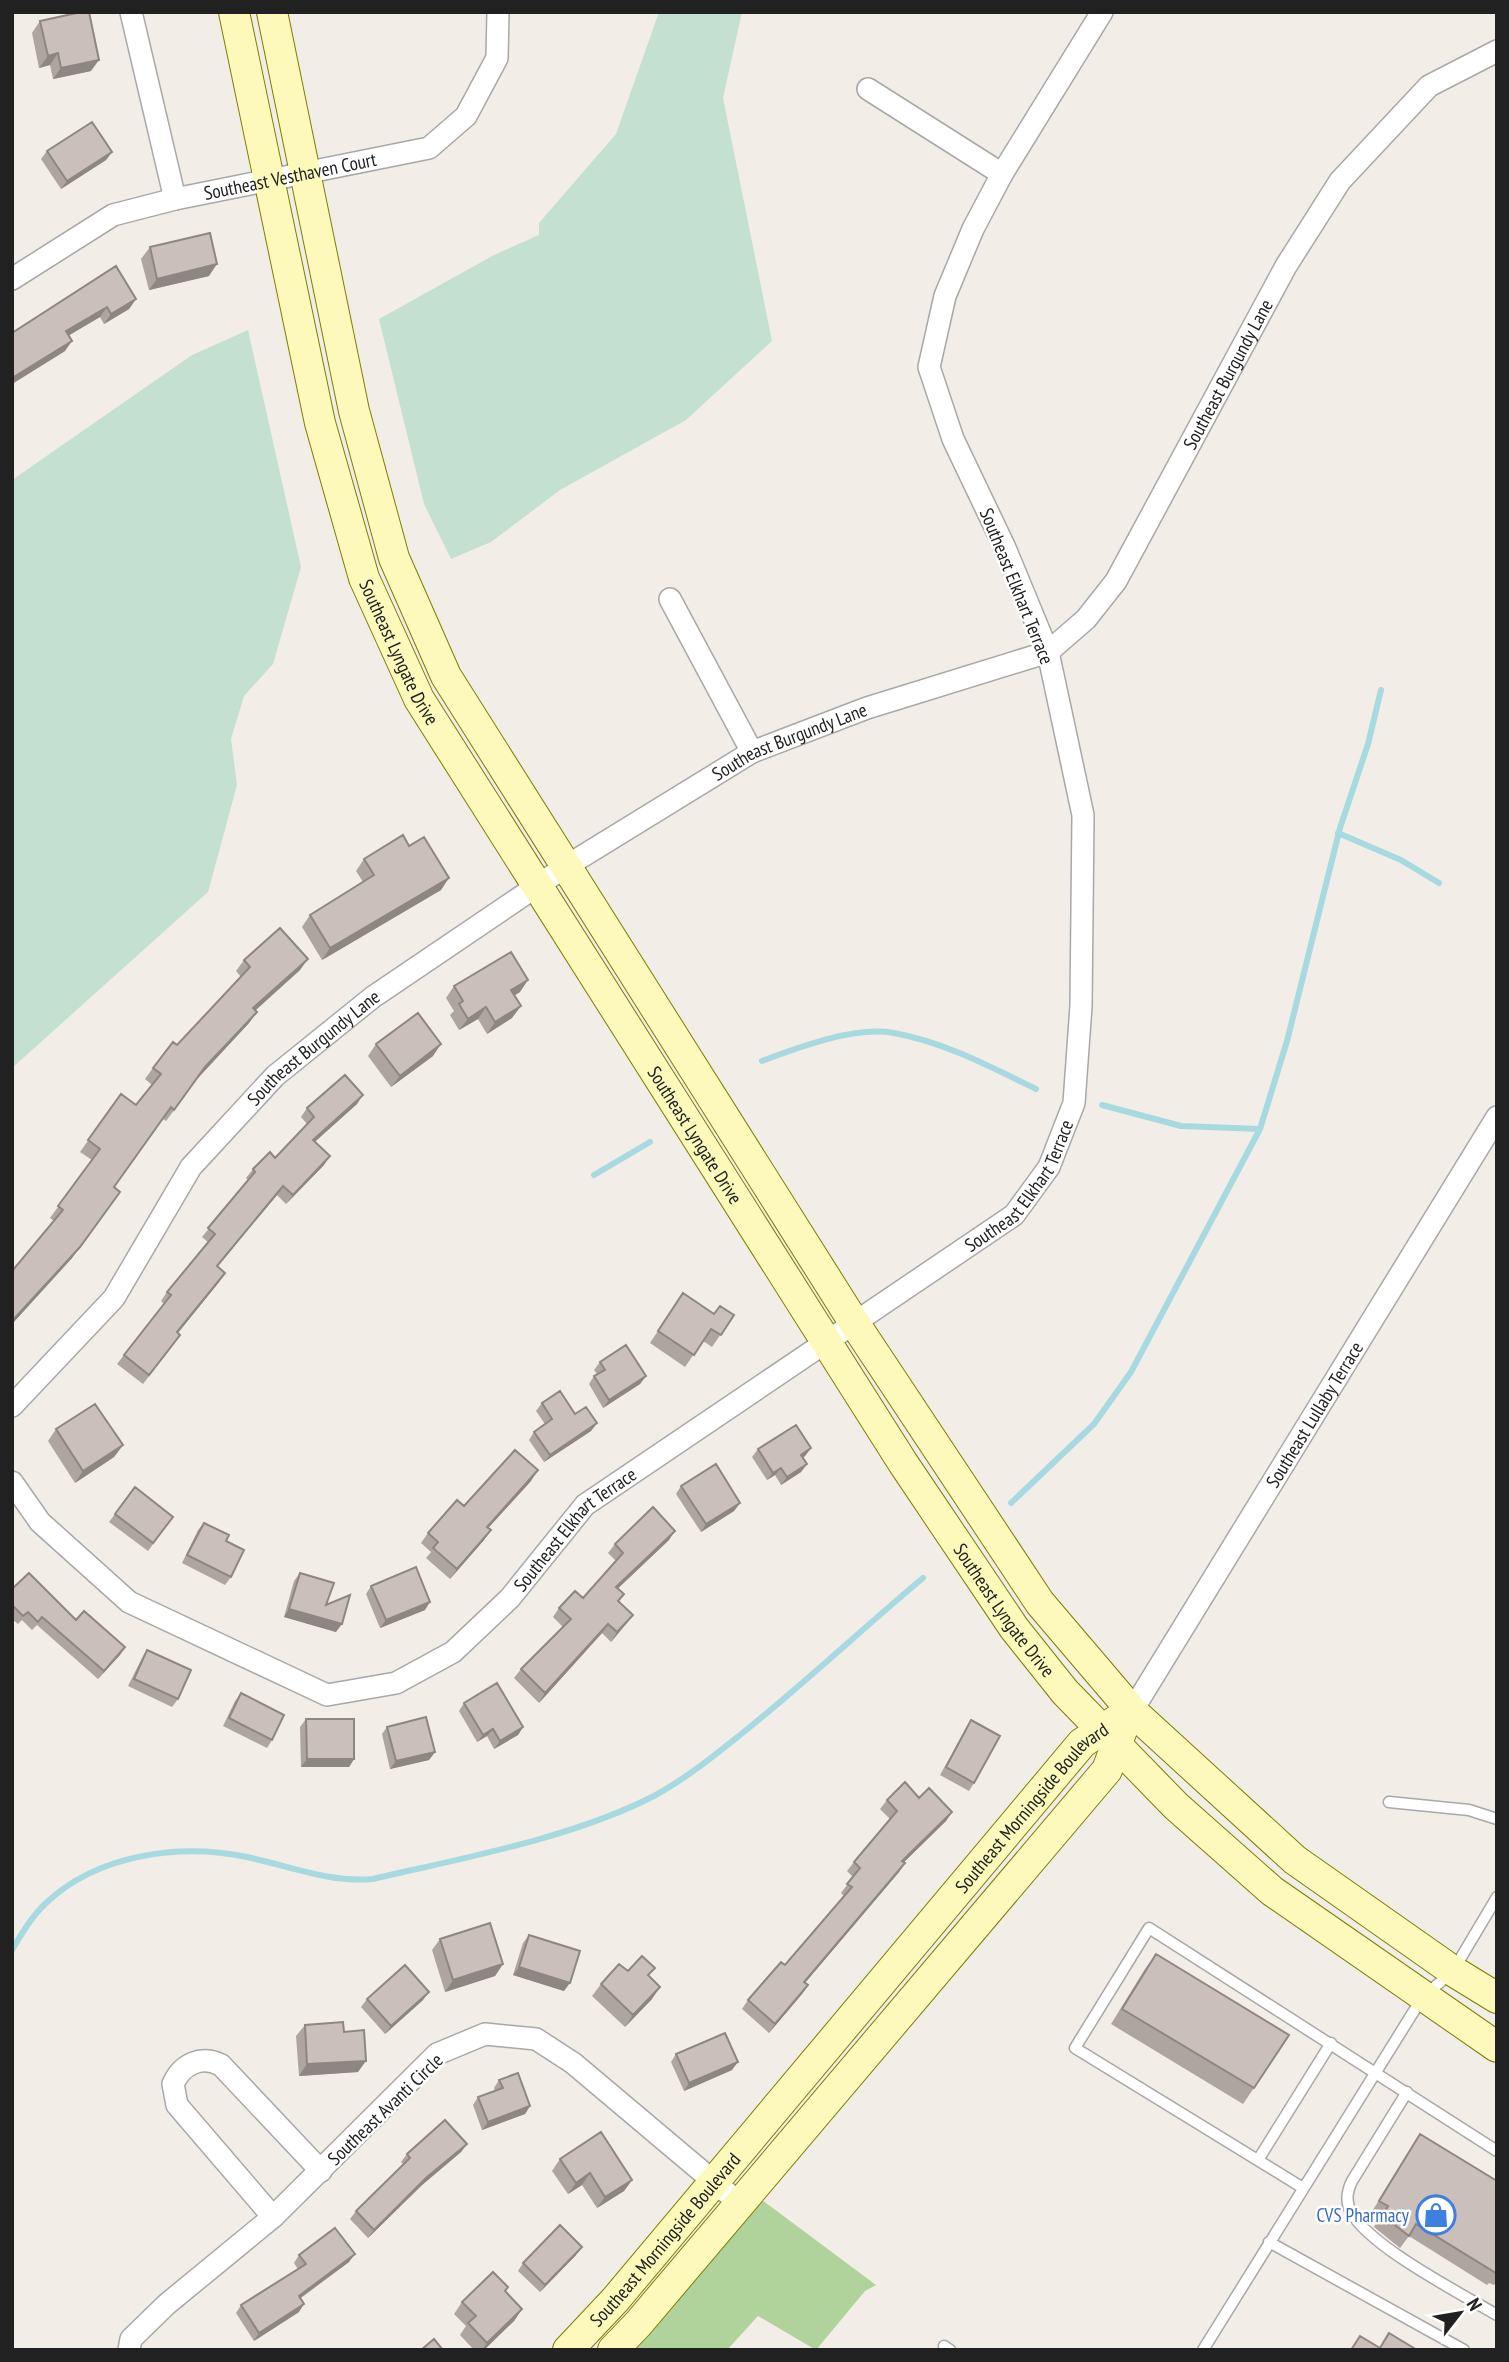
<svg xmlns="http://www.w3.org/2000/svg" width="1509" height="2362" viewBox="0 0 1509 2362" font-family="'PT Sans Narrow',sans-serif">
<rect width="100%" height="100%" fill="#f2ede7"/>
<path fill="#b0d29b" d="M758,2197L876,2285L865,2291L816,2350L758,2316L727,2350H629Z"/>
<path fill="#c4e0d0" d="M659,12H742L723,98L772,341L686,420L560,490L491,542L451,559L424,504L379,319L494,255L539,235V223L616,134Z
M248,330L301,567L273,664L244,696L231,739L237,785L208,892L12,1068V480L192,355Z"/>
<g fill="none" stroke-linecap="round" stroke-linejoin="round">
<path stroke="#a7d9e0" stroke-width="6" d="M1338,833L1401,860L1439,883
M762,1061C799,1047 855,1026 894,1033C944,1042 991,1067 1036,1089
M1102,1105L1181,1126L1260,1129
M594,1175L650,1142
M1011,1503L1094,1424L1131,1372L1260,1129L1287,1041L1340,828L1368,744L1381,690
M12,1950C22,1933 32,1916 46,1903C98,1854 180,1843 247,1857C289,1866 330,1883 373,1879C463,1858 572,1838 654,1796C687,1778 716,1754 745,1731C806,1682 863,1628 923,1578"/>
<g stroke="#a8a8a8" stroke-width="13">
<path id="lane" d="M1389,1802L1469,1810L1497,1819
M1407,2092L1352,2181C1347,2191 1345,2201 1351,2212C1370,2247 1460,2293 1497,2315
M1258,2160L1331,2043
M1303,2188L1075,2048L1149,1928L1497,2151
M1269,2242L1464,2350
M944,2346L950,2350
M1203,2350L1422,1998L1453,1971L1497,1897"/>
</g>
<g stroke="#a8a8a8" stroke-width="24">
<g id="street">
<path d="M131,12L175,199"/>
<path d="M868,89L1002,174"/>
<path id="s1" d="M12,279L113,215L175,199L429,148L466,116L497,58L498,12"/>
<path d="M670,599L752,752"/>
<path id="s2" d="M12,1406L114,1298L191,1167L275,1076L373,997L565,867L752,752L867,708L1048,652L1086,619L1116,581L1286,266L1340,181L1429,86L1497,51"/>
<path id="s3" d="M12,1482L40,1522L129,1602L327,1695L396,1683L453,1652L510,1598L585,1505L1014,1215L1049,1167L1074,1103L1081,1006L1083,815L1048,652L1005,548L953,439L929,367L945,296L973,229L1002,174L1102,12"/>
<path id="s4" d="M1132,1711L1497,1117"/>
<path d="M273,2217L177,2105L173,2084C182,2064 201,2055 221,2065L321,2171"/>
<path d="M129,2350L131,2339L167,2304L273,2217L437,2054L485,2034L536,2039L573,2063L738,2202"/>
</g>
</g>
<g stroke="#7d7f01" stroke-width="32">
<g id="secondary">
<path id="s5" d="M234,12L320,423L364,578L419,699L903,1463L1014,1628L1065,1692L1176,1806L1272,1891L1497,2047"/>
<path d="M272,12L354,411L394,558L446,676L855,1324L1040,1603L1132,1711L1295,1860L1453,1971L1497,1998"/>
<path id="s6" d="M568,2350L615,2300L1082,1743L1117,1720"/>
<path d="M613,2350L638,2324L1107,1770L1122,1730"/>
</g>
</g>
<use href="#lane" stroke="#fff" stroke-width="10"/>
<use href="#street" stroke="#fff" stroke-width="21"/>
<use href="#secondary" stroke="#fcf9bb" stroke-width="30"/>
</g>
<path fill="#aea4a0" d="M40,21L91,71L53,79L50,65L39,68L32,33Z
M47,151L112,152L106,160L61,189L41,159Z
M150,247L209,276L149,290L141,259Z
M136,299L129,309L104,324L100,317L68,336L65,351L12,384V333Z
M409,846L441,890L322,960L302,927L310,915L363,882L356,871L364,859Z
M244,960L300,970L255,1010L249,1023L197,1079L166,1121L163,1119L114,1187L72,1258L12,1324V1271L54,1221L50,1218L92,1160L80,1152L121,1094L136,1105L152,1085L145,1079L153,1068L177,1045L241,977L236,971Z
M454,986L520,992L514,996L512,1018L487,1034L478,1019L459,1030L450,1015L454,1011L446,998Z
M376,1044L433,1056L391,1087L368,1056Z
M357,1104L315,1141L324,1165L286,1204L277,1195L217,1266L219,1282L178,1333L174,1344L143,1384L117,1364L164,1304L161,1301L167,1292L208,1242L202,1237L248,1180L246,1178L253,1169L275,1158L307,1124L301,1117L307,1108Z
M683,1293L714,1314L734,1315L712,1347L703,1341L685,1367L650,1343Z
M600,1362L646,1376L640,1384L603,1408L589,1384L594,1376L597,1374L594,1370Z
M542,1403L597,1423L591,1431L544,1462L529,1440L534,1432L545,1424L536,1411Z
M56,1429L123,1445L114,1457L75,1483L48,1441Z
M811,1448L805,1456L803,1458L807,1464L801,1472L781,1485L775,1475L767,1480L752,1457L758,1449Z
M531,1481L488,1528L484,1540L450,1579L426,1558L431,1552L421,1543L428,1533L464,1506Z
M681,1486L740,1503L734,1511L701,1532L676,1494Z
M135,1487L173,1517L148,1551L109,1522Z
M204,1523L226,1541L231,1577L225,1585L182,1563L198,1530Z
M669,1540L618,1588L624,1594L618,1602L633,1615L626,1624L611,1642L602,1633L539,1703L514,1678L521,1669L563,1627L553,1617L559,1608L583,1598L616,1561L608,1553L615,1544Z
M300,1573L326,1605L336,1632L284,1617L294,1581Z
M371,1586L425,1610L380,1628L366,1594Z
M12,1589L76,1620L125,1647L98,1679L37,1625L32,1630L22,1620L18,1624L12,1619Z
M147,1650L178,1699L172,1707L128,1686L142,1658Z
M241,1693L272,1740L267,1748L223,1726L235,1701Z
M464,1703L523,1727L518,1735L494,1749L487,1736L477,1742L459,1711Z
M306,1719L354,1759L349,1767H301L300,1727Z
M971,1720L974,1783L969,1791L940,1775L966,1728Z
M387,1727L435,1752L429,1760L390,1769L382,1734Z
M919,1798L952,1812L946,1821L904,1862L899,1872L805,1983L808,1985L802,1994L769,2033L742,2009L748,2000L785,1965L844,1896L841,1893L853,1877L847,1871L854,1862L890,1819L880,1809L887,1800Z
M529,1935L564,1991L513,1975L523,1943Z
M440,1939L503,1964L495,1976L445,1992L432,1950Z
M1156,1954L1254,2088L1243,2104L1111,2024L1145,1969Z
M628,1971L649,1976L652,1999L625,2027L592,1996L601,1984Z
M367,1999L423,2000L385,2034L361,2007Z
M305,2025L344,2032L358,2072L299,2076L296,2036Z
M676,2054L732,2070L684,2091L671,2062Z
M499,2080L530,2106L525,2114L482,2130L473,2105L478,2097L495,2091L494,2088Z
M1420,2134L1497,2181V2281L1494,2285L1489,2283L1487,2285L1409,2236L1400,2248L1374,2227L1379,2218L1371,2213Z
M467,2144L461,2152L422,2185L368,2238L350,2219L356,2211L403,2164L401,2162L407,2154Z
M560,2159L632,2180L624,2191L597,2208L582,2185L568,2194L552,2171Z
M299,2255L349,2262L301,2298L299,2312L254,2341L236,2313L241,2305L298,2269L294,2263Z
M576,2255L540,2292L518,2271L523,2263Z
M462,2302L522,2309L514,2321L484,2350H474L460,2335L466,2326L454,2314Z"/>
<path fill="#8d8682" d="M58,53L50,65L39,68L48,56Z
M99,60L91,71L53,79L61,68Z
M112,152L106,160L61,189L67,181Z
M217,264L209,276L149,290L157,279Z
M136,299L129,309L104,324L111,314Z
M107,307L100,317L59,341L66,331Z
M72,341L65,351L12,384V378Z
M449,878L441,890L322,960L330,948Z
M308,959L300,970L245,1020L253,1008Z
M528,980L520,992L503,1002L511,990Z
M521,1006L512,1018L487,1034L495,1022Z
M486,1007L478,1019L459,1030L468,1019Z
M257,1012L249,1023L197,1079L166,1121L205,1067Z
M441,1044L433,1056L391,1087L400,1076Z
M363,1095L357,1104L307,1149L313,1140Z
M330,1156L324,1165L286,1204L293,1195Z
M283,1186L277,1195L210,1275L217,1266Z
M120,1192L72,1258L12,1324V1321Z
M225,1273L219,1282L171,1341L177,1332Z
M646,1376L640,1384L603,1408L609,1400Z
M597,1423L591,1431L544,1462L550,1455Z
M123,1445L114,1457L75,1483L83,1471Z
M811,1448L805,1456L795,1462L801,1455Z
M807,1464L801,1472L781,1485L787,1477Z
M781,1468L775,1475L767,1480L773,1473Z
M538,1470L531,1481L480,1537L487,1527Z
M740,1503L734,1511L701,1532L706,1524Z
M491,1530L484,1540L450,1579L457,1569Z
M675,1531L669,1540L610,1596L616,1587Z
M430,1602L425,1610L380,1628L386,1620Z
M289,1609L342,1624L336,1632L284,1617Z
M633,1615L626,1624L611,1642L617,1632Z
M608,1624L602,1633L539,1703L545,1693Z
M125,1647L120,1655L98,1679L104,1671Z
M523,1727L518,1735L494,1749L500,1741Z
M493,1729L487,1736L477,1742L483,1735Z
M435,1752L429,1760L390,1769L396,1761Z
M307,1759H354L349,1767H301Z
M952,1812L946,1821L896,1870L902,1861Z
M905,1863L899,1872L798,1991L804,1982Z
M503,1964L495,1976L445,1992L453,1980Z
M519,1967L570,1983L564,1991L513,1975Z
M808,1985L802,1994L769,2033L775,2024Z
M660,1987L652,1999L625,2027L633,2015Z
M429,1992L423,2000L385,2034L391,2026Z
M366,2061L358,2072L299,2076L307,2064Z
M738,2062L732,2070L684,2091L689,2083Z
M530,2106L525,2114L482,2130L488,2122Z
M467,2144L461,2152L422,2185L368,2238L374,2230L427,2177Z
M590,2173L582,2185L568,2194L576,2183Z
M632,2180L624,2191L597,2208L605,2197Z
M582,2247L576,2255L540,2292L545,2285Z
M355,2254L349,2262L293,2303L299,2296Z
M304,2304L299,2312L254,2341L259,2333Z
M522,2309L514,2321L484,2350H482L487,2343Z"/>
<path fill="#cabfba" stroke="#8d8682" stroke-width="2" d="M81,12H89L99,60L61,68L58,53L48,56L40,21Z
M92,122L112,152L67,181L47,151Z
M210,233L217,264L157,279L150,247Z
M116,266L136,299L111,314L107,307L66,331L72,341L12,378V333Z
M403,835L409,846L424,837L449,878L330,948L310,915L374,875L364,859Z
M280,928L308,959L253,1008L257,1012L205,1067L174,1110L171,1107L114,1187L120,1192L80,1247L12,1321V1271L63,1210L58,1206L100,1149L88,1140L121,1094L136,1105L161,1074L153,1068L173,1042L177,1045L250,967L244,960Z
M511,952L528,980L511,990L521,1006L495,1022L486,1007L468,1019L459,1004L463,1001L454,986Z
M418,1013L441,1044L400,1076L376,1044Z
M345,1075L363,1095L313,1140L330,1156L293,1195L283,1186L217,1266L225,1273L177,1332L180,1335L149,1375L124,1355L171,1295L167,1292L215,1234L208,1228L255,1172L253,1169L270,1152L275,1158L314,1117L307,1108Z
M683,1293L714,1314L720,1306L734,1315L721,1335L711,1329L694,1355L658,1331Z
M626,1345L646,1376L609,1400L594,1376L605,1370L600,1362Z
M560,1391L575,1414L586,1407L597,1423L550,1455L534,1432L552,1419L542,1403Z
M95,1404L123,1445L83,1471L56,1429Z
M796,1425L811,1448L801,1455L807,1464L787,1477L781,1468L773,1473L758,1449Z
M515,1450L538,1470L487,1527L491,1530L457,1569L433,1548L438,1542L428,1533L457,1500L464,1506Z
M716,1464L740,1503L706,1524L681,1486Z
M135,1487L173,1517L153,1543L115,1514Z
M653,1507L675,1531L616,1587L624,1594L618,1601L633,1615L617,1632L608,1624L545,1693L521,1669L571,1619L559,1608L575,1591L583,1598L623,1553L615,1544Z
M204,1523L229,1535L226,1541L244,1550L231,1577L187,1555Z
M416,1567L430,1602L386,1620L371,1586Z
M29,1573L76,1620L84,1611L125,1647L104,1671L42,1617L38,1622L28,1612L23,1616L12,1605V1589Z
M300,1573L334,1583L326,1605L350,1595L342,1624L289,1609Z
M147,1650L191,1670L178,1699L134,1679Z
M497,1683L523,1727L500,1741L493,1729L483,1735L464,1703Z
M241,1693L284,1715L272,1740L229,1718Z
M426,1717L435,1752L396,1761L387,1727Z
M306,1719H354V1759H307Z
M971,1720L1000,1736L974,1783L946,1767Z
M905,1782L919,1798L929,1788L952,1812L902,1861L905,1863L804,1982L808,1985L775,2024L748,2000L781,1962L785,1965L852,1887L847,1884L860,1868L854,1862L897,1811L887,1800Z
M490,1923L503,1964L453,1980L440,1939Z
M529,1935L580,1951L570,1983L519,1967Z
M1156,1954L1289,2035L1254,2088L1122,2009Z
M642,1956L655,1968L648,1975L660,1987L633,2015L601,1984L619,1964L628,1971Z
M405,1965L429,1992L391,2026L367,1999Z
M343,2022L344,2032L364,2030L366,2061L307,2064L305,2025Z
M725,2033L738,2062L689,2083L676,2054Z
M518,2073L530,2106L488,2122L478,2097L503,2088L499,2080Z
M445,2120L467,2144L427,2177L374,2230L356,2211L410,2158L407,2154Z
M601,2132L632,2180L605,2197L590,2173L576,2183L560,2159Z
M1420,2134L1497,2181V2271L1496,2273L1416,2224L1409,2236L1382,2215L1388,2206L1379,2201Z
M560,2225L582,2247L545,2285L523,2263Z
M335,2228L355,2254L299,2296L304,2304L259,2333L241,2305L306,2264L299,2255Z
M493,2272L508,2287L505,2291L522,2309L487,2343L468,2323L476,2316L462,2302Z
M1389,2333L1417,2350H1351L1360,2336L1380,2348Z
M434,2339L443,2350H421Z"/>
<defs>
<g id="shop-ring" transform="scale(2.0125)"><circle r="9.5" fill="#fff" stroke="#3f7fe0" stroke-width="1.5"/><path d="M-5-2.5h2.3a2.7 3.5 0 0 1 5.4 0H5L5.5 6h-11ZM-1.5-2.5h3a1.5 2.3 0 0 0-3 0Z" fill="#3f7fe0"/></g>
</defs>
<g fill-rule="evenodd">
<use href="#shop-ring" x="1436" y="2215"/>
</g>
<g text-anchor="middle" stroke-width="5" stroke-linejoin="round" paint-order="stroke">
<g font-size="19" fill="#212121" stroke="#fff">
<text dy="7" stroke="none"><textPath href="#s1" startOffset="301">Southeast Vesthaven Court</textPath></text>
<text dy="7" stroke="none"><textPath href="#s2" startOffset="1648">Southeast Burgundy Lane</textPath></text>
<text transform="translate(1017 586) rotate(68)" y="7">Southeast Elkhart Terrace</text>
<text dy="7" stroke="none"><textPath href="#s5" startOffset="663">Southeast Lyngate Drive</textPath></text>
<text dy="7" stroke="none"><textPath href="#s2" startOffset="1040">Southeast Burgundy Lane</textPath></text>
<text dy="7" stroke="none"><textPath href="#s2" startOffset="472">Southeast Burgundy Lane</textPath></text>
<text dy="7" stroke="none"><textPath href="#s5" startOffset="1230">Southeast Lyngate Drive</textPath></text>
<text dy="7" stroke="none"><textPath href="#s3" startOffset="1264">Southeast Elkhart Terrace</textPath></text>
<text dy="7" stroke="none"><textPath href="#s4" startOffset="348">Southeast Lullaby Terrace</textPath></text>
<text dy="7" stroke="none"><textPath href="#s3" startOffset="696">Southeast Elkhart Terrace</textPath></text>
<text dy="7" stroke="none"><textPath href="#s5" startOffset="1797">Southeast Lyngate Drive</textPath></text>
<text dy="7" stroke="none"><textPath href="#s6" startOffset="714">Southeast Morningside Boulevard</textPath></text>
<text transform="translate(385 2109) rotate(-44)" y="7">Southeast Avanti Circle</text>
<text dy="7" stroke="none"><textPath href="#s6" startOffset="147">Southeast Morningside Boulevard</textPath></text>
</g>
<g font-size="19" fill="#366cbe" stroke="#fff" text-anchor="end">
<text x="1409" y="2222">CVS Pharmacy</text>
</g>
</g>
<rect width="1509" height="2362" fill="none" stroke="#212121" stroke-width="28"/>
<g transform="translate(1460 2313) rotate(59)" stroke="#ffffff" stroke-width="5" paint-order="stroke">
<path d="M0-5L12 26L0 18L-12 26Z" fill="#212121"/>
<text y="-10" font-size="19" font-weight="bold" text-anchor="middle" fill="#212121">N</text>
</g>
</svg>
